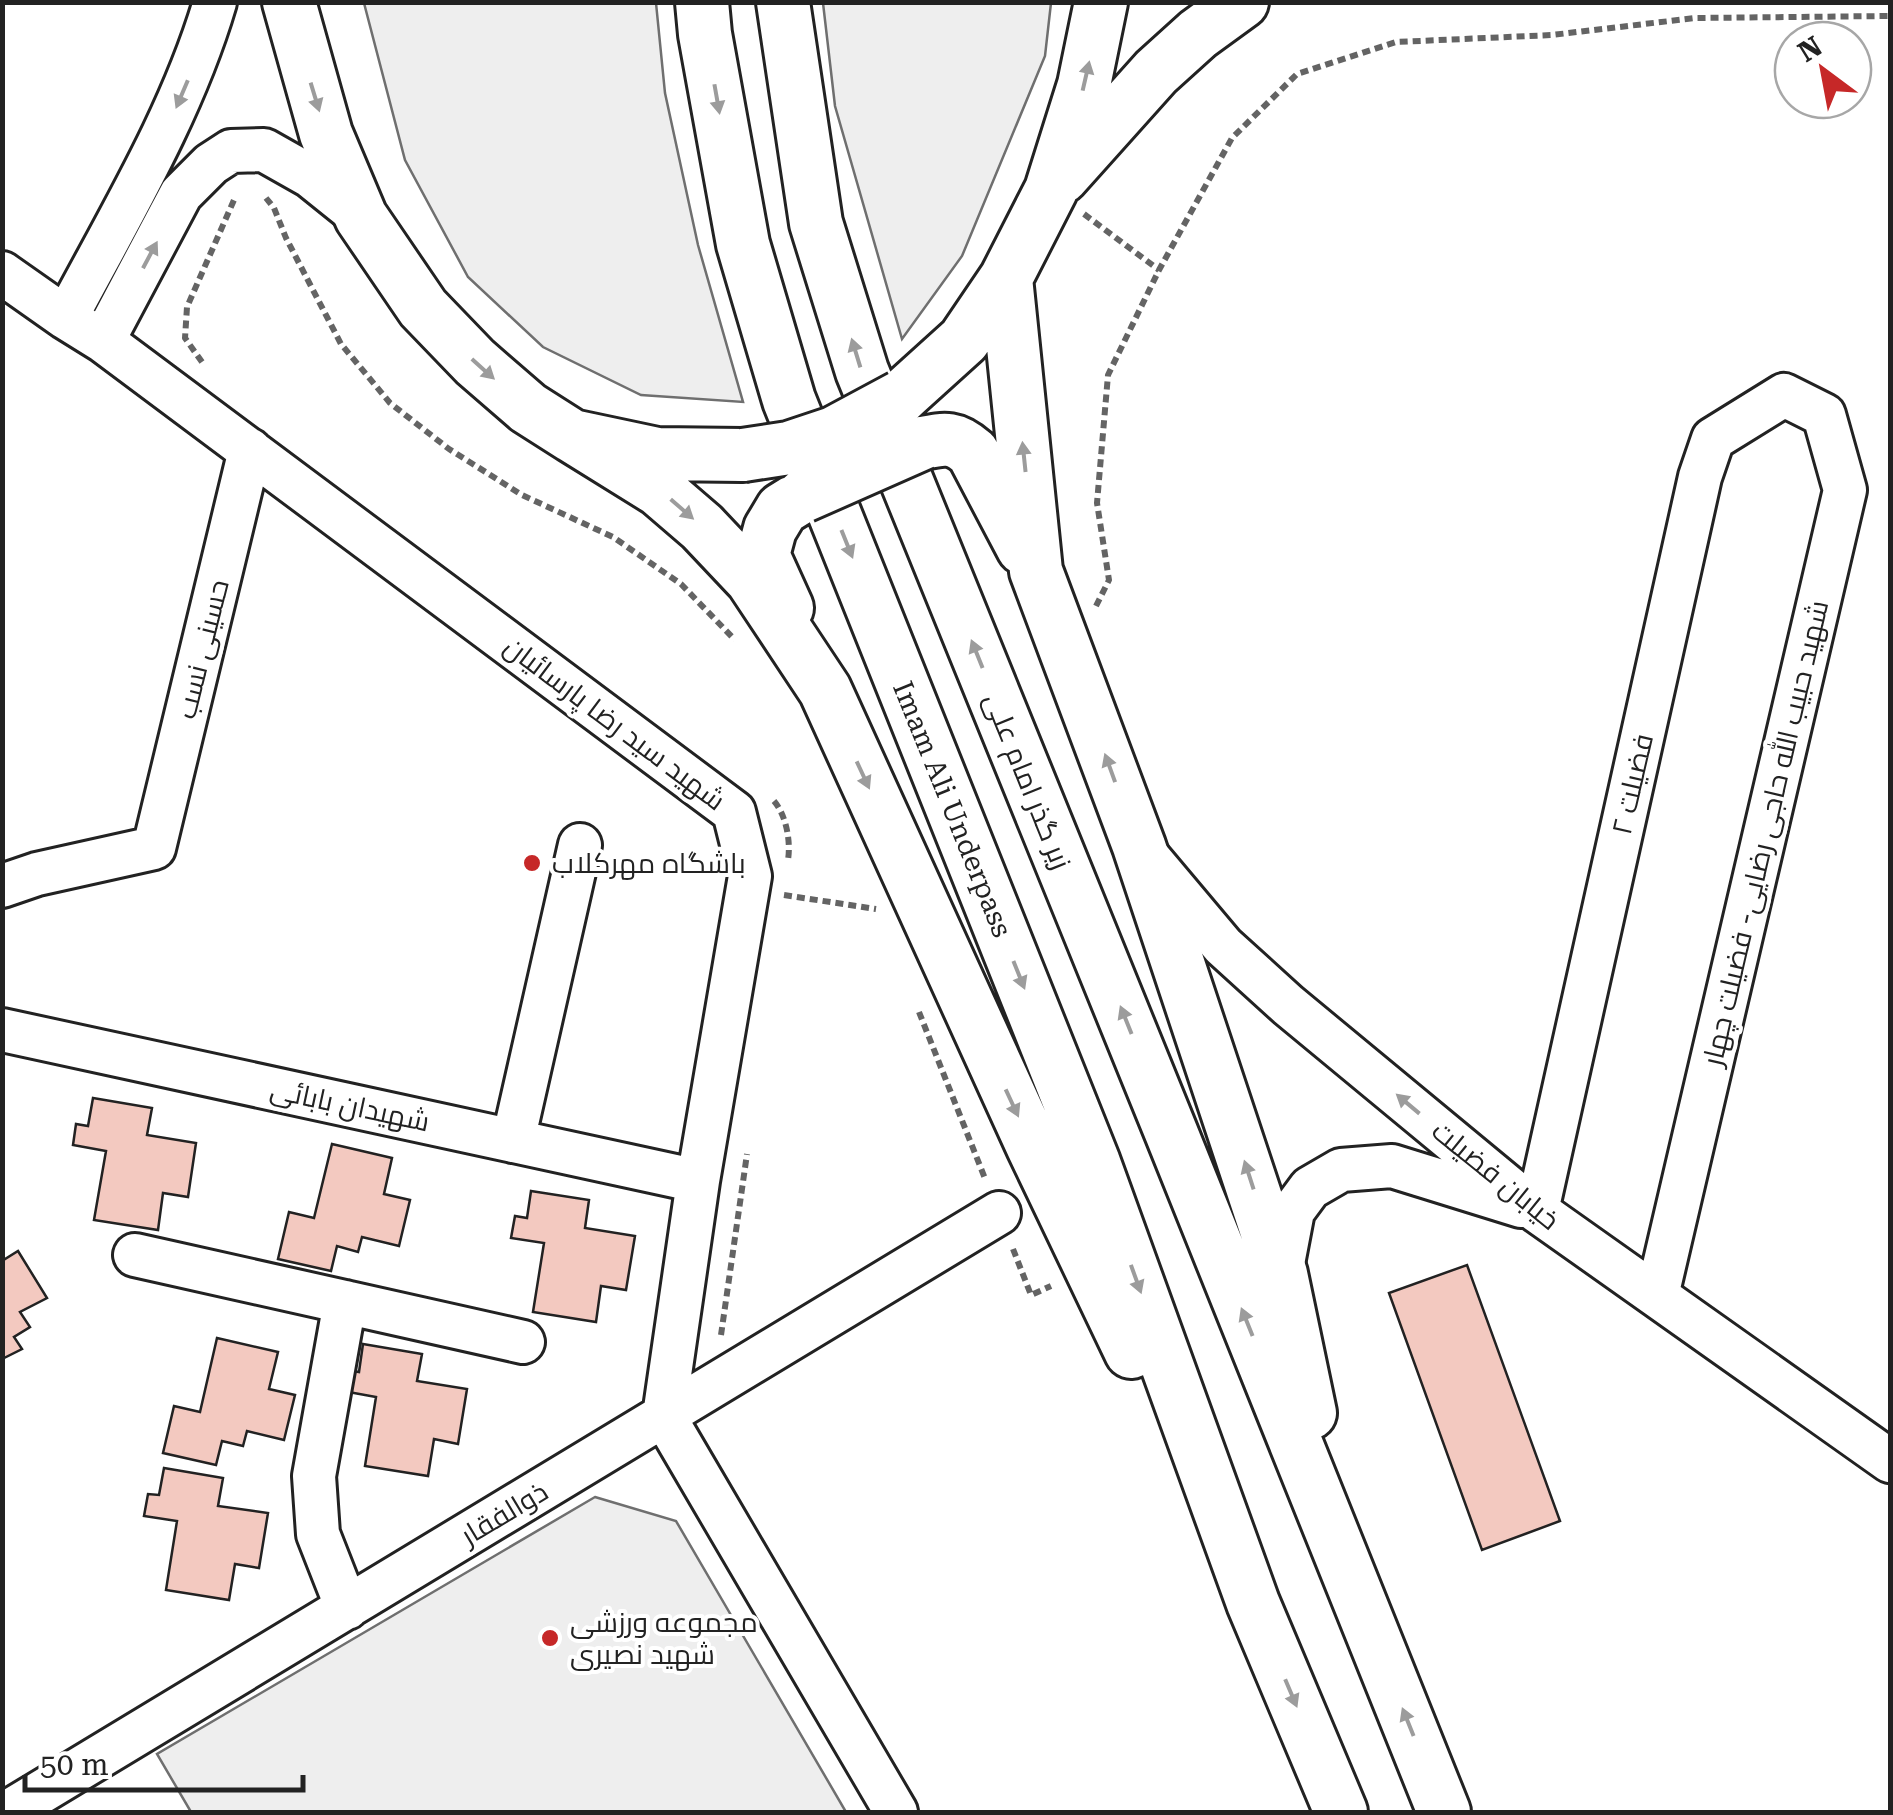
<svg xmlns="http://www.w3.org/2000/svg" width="1893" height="1815" viewBox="0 0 1893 1815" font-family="'Roboto Serif',Cairo,serif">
<rect width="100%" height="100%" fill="#fff"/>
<path fill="#eee" stroke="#6f6f6f" stroke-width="2.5" d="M364,3H656L665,93L698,245L743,402L641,395L543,347L468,277L405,160Z
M823,3H1051L1045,56L962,256L902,339L835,106Z
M595,1497L676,1521L846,1812H191L157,1754Z"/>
<path fill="#f3c9c0" stroke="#222" stroke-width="2.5" d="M93,1098L152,1108L147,1135L196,1143L188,1197L163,1193L158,1230L94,1220L106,1151L73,1145L76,1124L88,1126Z
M332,1144L392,1158L384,1194L410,1200L399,1246L362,1237L358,1252L337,1246L331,1271L278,1259L289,1212L314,1218Z
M531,1191L589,1200L585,1228L635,1236L626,1290L601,1286L596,1322L533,1312L544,1243L511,1238L515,1216L527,1218Z
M18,1251L47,1298L20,1312L30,1327L14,1337L22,1349L2,1359V1261Z
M1467,1265L1560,1521L1482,1550L1389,1293Z
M217,1338L278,1352L269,1389L295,1395L284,1440L247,1431L243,1446L222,1441L216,1465L163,1453L174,1406L200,1412Z
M363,1344L422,1354L417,1381L467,1389L458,1444L434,1439L428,1476L365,1466L376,1397L343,1391L347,1370L359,1372Z
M164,1468L223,1478L218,1506L268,1513L259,1568L235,1564L229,1600L166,1590L177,1521L144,1516L148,1494L159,1495Z"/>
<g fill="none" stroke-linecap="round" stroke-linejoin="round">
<g stroke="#222" stroke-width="48">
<path id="minor" d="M2,273L66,318L103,341L734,812L750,876L698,1181L664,1416L896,1812
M66,318C120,216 182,114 215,2
M103,341L181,194L211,164L231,151L264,150L310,176L361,217
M1149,858L1223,946L1288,1005L1537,1211L1890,1461
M2,886L37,874L154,848L250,450
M2,1030L698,1181
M513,1141L580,845
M1537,1211L1700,477L1713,439L1784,395L1824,415L1845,490L1657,1296
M135,1255L523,1342
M1281,1274L1293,1211L1310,1188L1341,1170L1392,1166L1521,1206
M345,1302L314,1476L318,1534L347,1608
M8,1812L999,1213"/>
</g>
<g stroke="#222" stroke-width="58">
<path id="major" d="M289,2L326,134L361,217L423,308L475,362L528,408L572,436L657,454L743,455
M702,2L705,34L743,244L789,400L1094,1163L1253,1603L1341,1812
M783,2L816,223L862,371L1171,1132L1444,1812
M1062,177L1156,72L1198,34L1242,2
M1006,278L1036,571L1139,846L1281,1274L1310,1413
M901,397L964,340L1006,278L1051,190L1084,85L1101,2
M572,436L659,490L702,527L752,580L825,690L1033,1147L1131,1352
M923,443C946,438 955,437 973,453L1023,548
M787,608L763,555L770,529L782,509L803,496"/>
</g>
<path stroke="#646464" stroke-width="6" stroke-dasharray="8 5" stroke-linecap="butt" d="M266,198L274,208L286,238L341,344L390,403L449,449L522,495L613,537L681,584L735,640
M1084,214L1159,270
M202,362L185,338L187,307L234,200
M1096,606L1109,580L1097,503L1108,375L1159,270L1232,138L1297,74L1396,42L1552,35L1695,18L1890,16
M774,801C786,815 791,841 788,860
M784,895L876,909
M919,1012L986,1181
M1013,1249L1031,1295L1051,1286
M721,1335L747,1154"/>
<use href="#minor" stroke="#fff" stroke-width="42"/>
<use href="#major" stroke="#fff" stroke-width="52"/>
<g stroke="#222" stroke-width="58" stroke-linecap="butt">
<path id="major-bridge" d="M743,455L789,448L834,433L901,397
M803,496L923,443"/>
</g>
<use href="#major-bridge" stroke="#fff" stroke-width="52"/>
</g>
<defs><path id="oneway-solid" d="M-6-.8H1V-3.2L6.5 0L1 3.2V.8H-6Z" transform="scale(2.5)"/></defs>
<g fill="#9c9c9c">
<use href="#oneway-solid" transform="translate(1086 76) rotate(-77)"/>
<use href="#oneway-solid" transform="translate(182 94) rotate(113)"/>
<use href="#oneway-solid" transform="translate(315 97) rotate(73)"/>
<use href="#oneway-solid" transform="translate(717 99) rotate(80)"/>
<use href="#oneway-solid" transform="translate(150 255) rotate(-62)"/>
<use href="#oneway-solid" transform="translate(856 353) rotate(-107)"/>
<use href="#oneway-solid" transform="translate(483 369) rotate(42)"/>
<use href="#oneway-solid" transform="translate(1024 457) rotate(-96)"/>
<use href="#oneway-solid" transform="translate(682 509) rotate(41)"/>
<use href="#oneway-solid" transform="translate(847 544) rotate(68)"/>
<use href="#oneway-solid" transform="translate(977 654) rotate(-112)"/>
<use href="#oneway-solid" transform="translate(1110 768) rotate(-110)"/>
<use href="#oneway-solid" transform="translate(863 775) rotate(65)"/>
<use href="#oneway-solid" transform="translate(1019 975) rotate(68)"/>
<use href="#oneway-solid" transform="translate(1126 1020) rotate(-112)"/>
<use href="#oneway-solid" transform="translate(1012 1103) rotate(65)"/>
<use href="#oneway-solid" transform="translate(1408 1104) rotate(-140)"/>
<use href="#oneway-solid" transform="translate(1249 1175) rotate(-108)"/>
<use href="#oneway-solid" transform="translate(1136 1279) rotate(70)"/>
<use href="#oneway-solid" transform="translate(1247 1322) rotate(-112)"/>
<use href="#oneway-solid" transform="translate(1291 1693) rotate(67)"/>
<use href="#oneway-solid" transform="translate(1408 1722) rotate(-112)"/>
</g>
<g fill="#c62828" stroke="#fff" stroke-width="4">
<circle cx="532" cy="863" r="10"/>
<circle cx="550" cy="1638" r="10"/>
</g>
<g text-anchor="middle" stroke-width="8" stroke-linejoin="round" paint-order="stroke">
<g font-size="28" fill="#222" stroke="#fff">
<text transform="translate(202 649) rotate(-76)" y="10">حسینی نسب</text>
<text transform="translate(615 723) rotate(37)" y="10">شهید سید رضا پارسائیان</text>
<text transform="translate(1028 781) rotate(68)" y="10">زیر گذر امام علی</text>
<text transform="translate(1632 784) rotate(-77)" y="10">فضیلت ۲</text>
<text transform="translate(953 809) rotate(68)" y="10">Imam Ali Underpass</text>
<text transform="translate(1765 833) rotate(-77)" y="10">شهید حبیب الله حاجی رضایی- فضیلت چهار</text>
<text transform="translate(350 1105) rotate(12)" y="10">شهیدان بابائی</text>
<text transform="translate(1496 1175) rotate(39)" y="10">خیابان فضیلت</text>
<text transform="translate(504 1513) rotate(-31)" y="10">ذوالفقار</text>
</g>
<g font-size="28" fill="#222" stroke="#fff" text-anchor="start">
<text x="552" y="873">باشگاه مهرکلاب</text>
<text x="570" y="1632">مجموعه ورزشی<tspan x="570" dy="32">شهید نصیری</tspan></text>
</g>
</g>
<rect width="1893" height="1815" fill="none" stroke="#222222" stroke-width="10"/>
<g transform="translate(1823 70) rotate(328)"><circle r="48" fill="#ffffff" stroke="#a7a7a7" stroke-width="2.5"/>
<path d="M0-8L18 38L0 25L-18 38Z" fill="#c62828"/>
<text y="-15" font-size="28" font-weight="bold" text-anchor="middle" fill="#222222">N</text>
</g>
<path d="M25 1775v15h278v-15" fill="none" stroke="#222222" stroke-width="5"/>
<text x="40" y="1775" font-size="30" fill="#222222" stroke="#ffffff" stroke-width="8" paint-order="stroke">50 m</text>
</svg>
